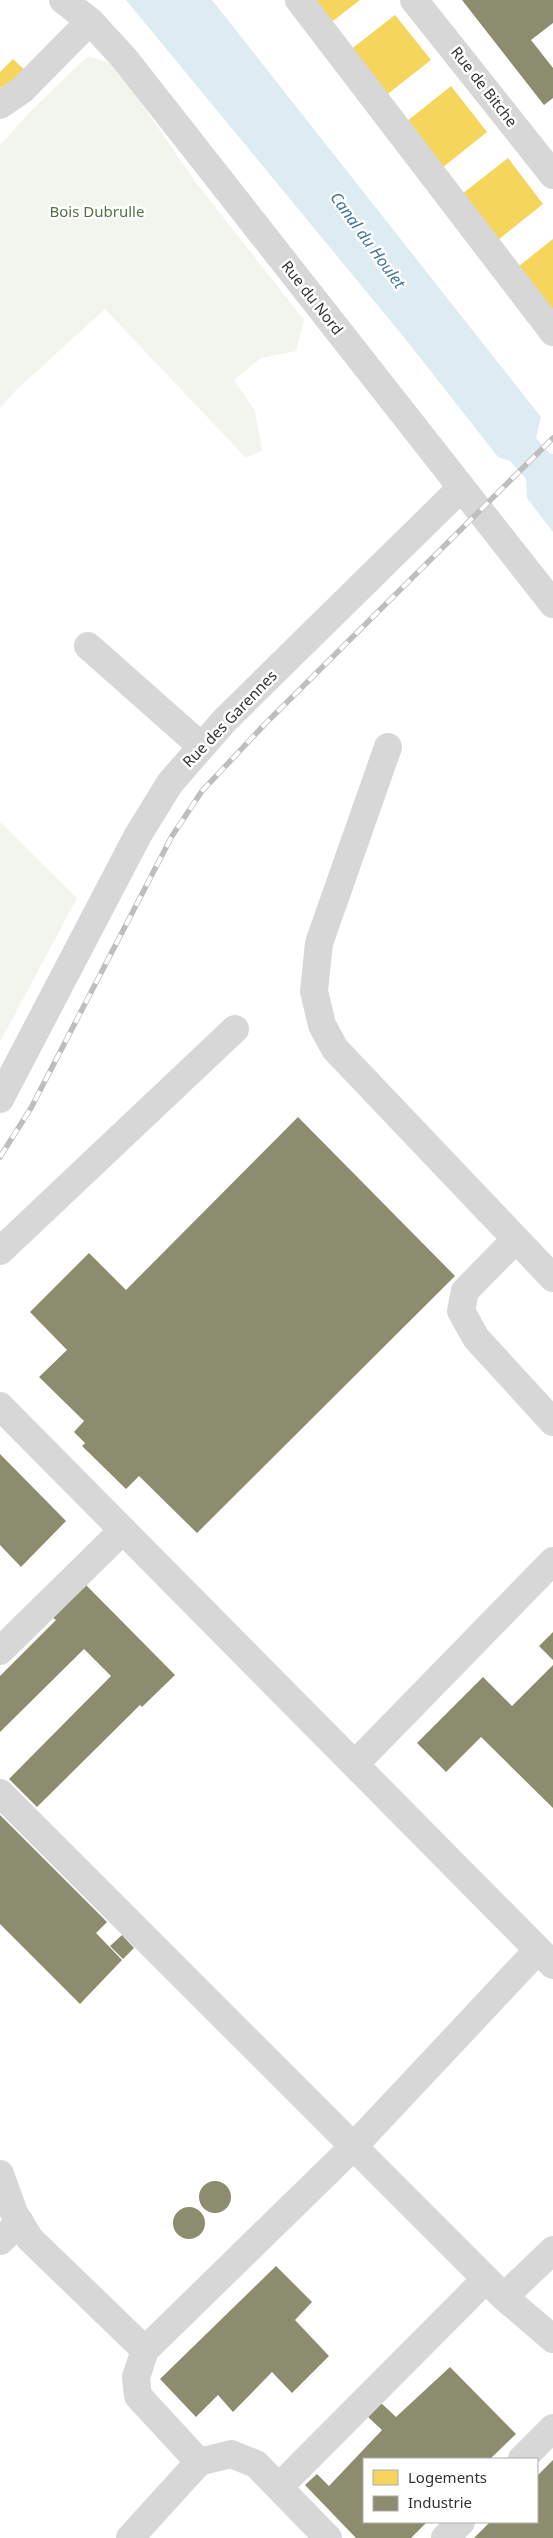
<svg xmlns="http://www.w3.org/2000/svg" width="553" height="2538" viewBox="0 0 553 2538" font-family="'Noto Sans',sans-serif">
<rect width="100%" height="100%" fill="#fff"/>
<path fill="#f1f5ed" d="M88,56L115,65L197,184L304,320L296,351L261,358L234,380L255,411L262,450L246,458L105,309L15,391L0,408V145L31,111Z
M0,822L77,898L0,1042Z"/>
<path fill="#ddebf3" d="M126,0H212L541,417L536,438L550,454H553V532L527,498L526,479L510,461L498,457L407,341Z"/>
<path fill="#f6d55c" d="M310,0H360L329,24Z
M395,15L431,60L385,96L350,50Z
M13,59L29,74L6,91L1,87L0,88V72Z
M451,86L487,132L442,168L406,122Z
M508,158L543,204L498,240L462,194Z
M553,239V310L519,266Z"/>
<path fill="#8c8c6e" d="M462,0H553V23L531,40L553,68V98L544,105Z
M298,1117L455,1276L197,1533L139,1476L126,1489L82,1446L85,1443L74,1432L84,1421L39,1377L67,1350L30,1312L89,1253L126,1290Z
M0,1454L66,1521L21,1567L0,1545Z
M86,1585L175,1675L142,1707L140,1705L37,1807L9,1779L111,1676L84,1649L0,1732V1676L56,1620L53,1618Z
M553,1632V1660L539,1646Z
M553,1665V1808L481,1737L446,1772L417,1743L483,1677L512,1706Z
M0,1815L107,1922L96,1933L122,1960L80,2004L0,1924Z
M122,1935L134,1948L123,1959L110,1946Z
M199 2197a16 16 0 1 1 32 0a16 16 0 1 1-32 0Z
M173 2223a16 16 0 1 1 32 0a16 16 0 1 1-32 0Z
M276,2266L312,2302L295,2320L329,2356L292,2393L272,2372L233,2412L218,2395L196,2417L160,2379Z
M450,2367L516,2434L490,2459H364V2522H427L411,2538H356L305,2485L317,2474L329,2486L382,2430L367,2416L380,2402L396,2417Z
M553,2460V2538H474L490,2522H537V2476Z"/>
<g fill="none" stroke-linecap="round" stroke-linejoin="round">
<path stroke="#d7d7d7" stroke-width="28" d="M63,0L90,21L124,58L553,604
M299,0L553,332
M414,0L553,175
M0,105L22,90L90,21
M88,646L201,746
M388,747L319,943L314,991L322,1025L335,1049L553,1278
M0,1099L138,835L170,783L225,720L461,488
M516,1239L465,1291L461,1311L476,1338L553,1422
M0,1251L235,1029
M0,1406L553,1965
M0,1651L123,1530
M355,1764L553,1561
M0,1793L504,2297L553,2339
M0,2174L14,2213L30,2239L145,2350L354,2146L538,1950
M0,2241L20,2222
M504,2297L553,2250
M522,2459L553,2428
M199,2462L231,2454L256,2464L328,2538
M279,2487L486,2279
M130,2538L199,2462L138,2396L136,2377L145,2350
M445,2538L461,2522"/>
<g stroke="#bebebe" stroke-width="5.5">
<path id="rail" d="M0,1157L31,1108L172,836L202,791L265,724L553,438"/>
</g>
<use href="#rail" stroke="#fff" stroke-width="4" stroke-dasharray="11" stroke-linecap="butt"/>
</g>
<g text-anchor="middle" stroke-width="5" stroke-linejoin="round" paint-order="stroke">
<g font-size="15" fill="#333" stroke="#fff">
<text transform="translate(484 87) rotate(52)" y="5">Rue de Bitche</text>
<text transform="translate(312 298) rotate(52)" y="5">Rue du Nord</text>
<text transform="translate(230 719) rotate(-46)" y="5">Rue des Garennes</text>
</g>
<g font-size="15" fill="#56703f" stroke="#fff">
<text x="97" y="217">Bois Dubrulle</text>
</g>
<g font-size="16" font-style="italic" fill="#3f7597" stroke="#fff">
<text transform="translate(368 240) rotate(54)" y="6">Canal du Houlet</text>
</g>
</g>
<rect x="363" y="2458" width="175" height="65" fill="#ffffff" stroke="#adadad"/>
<rect x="373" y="2470" width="25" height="15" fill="#f6d55c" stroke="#adadad"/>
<text x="408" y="2483" font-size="15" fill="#333333">Logements</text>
<rect x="373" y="2496" width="25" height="15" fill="#8c8c6e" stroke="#adadad"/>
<text x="408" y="2508" font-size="15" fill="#333333">Industrie</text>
</svg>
